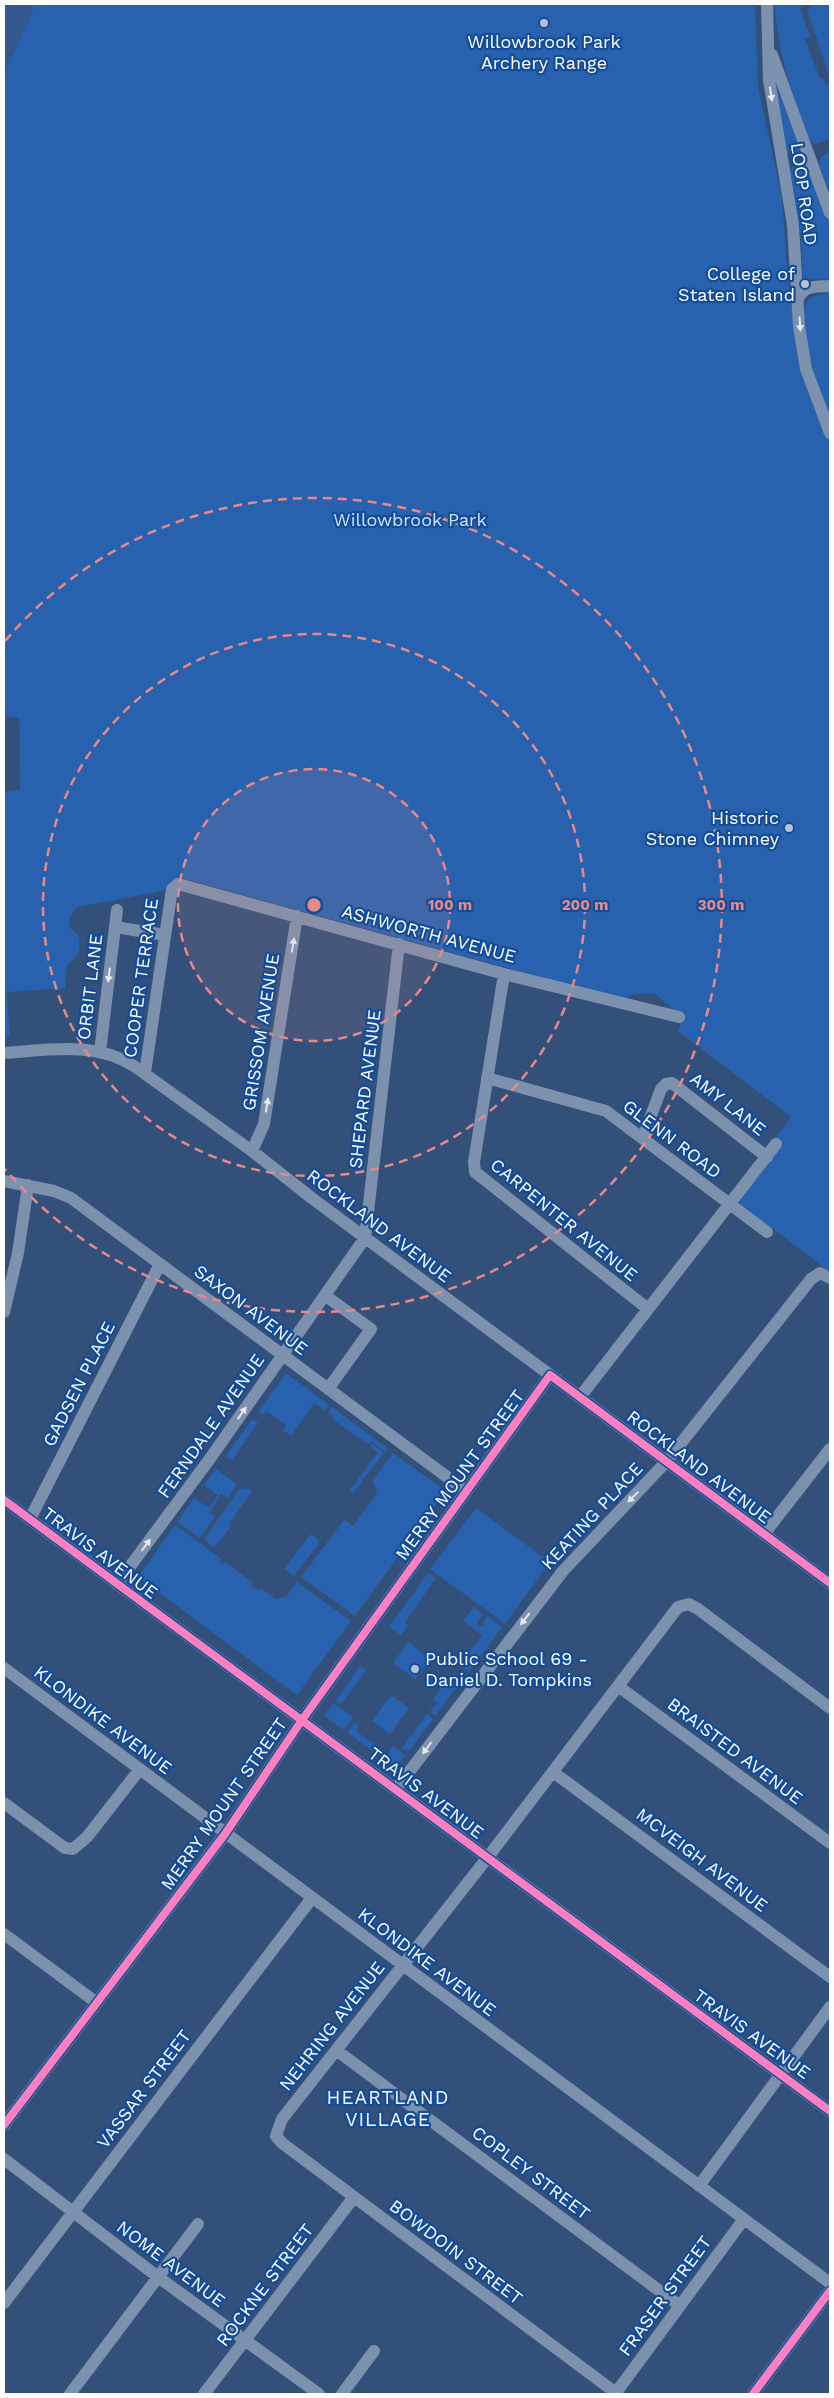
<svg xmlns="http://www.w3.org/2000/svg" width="834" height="2398" viewBox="0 0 834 2398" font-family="'Work Sans',sans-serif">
<rect width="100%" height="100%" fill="#32507a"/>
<path fill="#2862ae" d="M4,4H755L758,85L782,199L788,281L806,386L830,443V1272L740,1204V1200L783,1144L776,1137L791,1117L678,1031L682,1020L681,1015L654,993L634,994L623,1000L186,879L171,881L163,891L77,907L70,917L69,927L78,935C82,949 79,957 67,965L65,988L7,992L10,1036L4,1037V792L20,790L19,718L4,716Z
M774,4H803L800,8L810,37L805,39L820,79L823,78L825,83L830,86V139L815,144L810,140C790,91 780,57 774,4Z
M813,4H830V78L807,9Z
M775,83L801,150L791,155L787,154Z
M830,151V193L819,164L822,156Z
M804,162H807L830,222V279H828L804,280L803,277L800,225L790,169Z
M830,293V421C821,395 791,319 810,297Z
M286,1373L329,1405L325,1410L314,1403L291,1436L283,1430L286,1425L266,1411L263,1415L258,1412Z
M332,1407L387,1448L385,1452L371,1441L368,1444L332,1419L334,1416L328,1413Z
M252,1419L258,1423L232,1460L226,1456Z
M372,1444L384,1453L353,1493L350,1490L378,1452L370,1446Z
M393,1453L446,1491L355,1616L301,1577L344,1520L353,1526L377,1494L373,1480Z
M216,1469L237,1484L228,1498L221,1494L209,1512L215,1516L201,1537H198L177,1522L194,1498L209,1508L218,1495L204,1485Z
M247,1488L252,1491L229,1524L231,1526L217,1545L211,1546L204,1539L240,1489Z
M476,1508L550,1562L505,1624L430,1569Z
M175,1525L221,1559L219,1562L222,1564L225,1562L253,1583L251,1586L259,1591L261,1588L276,1599L286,1597L297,1582L351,1621L297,1695L138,1577Z
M311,1534L318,1539L319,1543L294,1576L284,1569Z
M428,1573L436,1578L405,1622L408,1625L401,1635L389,1627Z
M474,1607L484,1615L478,1620L477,1625L482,1626L487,1616L502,1627L469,1671L460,1666L482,1635L463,1621Z
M408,1642L430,1659L415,1679L393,1663Z
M360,1666L366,1670L341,1704L336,1700Z
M452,1674L461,1681L435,1716L430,1712L437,1703L433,1699Z
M391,1695L409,1708L390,1734L372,1721Z
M333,1703L353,1717L344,1730L324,1716Z
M427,1714L433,1719L408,1752L402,1748Z
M354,1723L359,1726L356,1731L388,1754L393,1746L405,1755L396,1768L348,1733Z"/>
<path fill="#31588f" d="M4,4H31L33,11L4,75Z"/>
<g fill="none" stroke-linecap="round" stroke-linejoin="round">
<path stroke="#7c91ad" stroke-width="12" d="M767,4L769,80L793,225L799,326L806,369L830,433
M772,55L830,213
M798,299C804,285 816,287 830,286
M115,927L165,935
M504,974L474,1162L475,1172L648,1309
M100,1052L117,910
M4,1053C48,1050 95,1041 134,1066L252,1151L313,1199L830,1583
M145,1073L172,889L178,884L504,974L679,1017
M487,1078L606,1111L767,1232
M643,1137L661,1089L666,1084L672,1083L767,1157
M252,1151L264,1124L297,916
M4,1181L54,1191L71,1198L466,1491
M326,1296L371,1329L328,1389
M4,1312L18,1253L28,1185
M580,1397L776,1144
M4,1500L830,2111
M30,1519L160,1264
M764,1534L830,1449
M117,1584L209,1460L365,1238L399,944
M4,1668L830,2283
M618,1686L830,1843
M553,1772L830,1977
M396,1789L563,1571L666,1462L811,1279L820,1273L830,1278
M4,1803L58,1843L65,1848L73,1849L87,1837L140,1769
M4,1934L97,2003
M336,2050L680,2306
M4,2125L225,1834L302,1720L550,1375
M4,2159L158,2277L319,2394
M699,2186L830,2007
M4,2303L312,1898
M616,2393L282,2143L276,2136L282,2119L488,1857L678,1607L689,1604L698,1609L830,1708
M70,2394L198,2224
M204,2394L354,2197
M342,2394L374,2351
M615,2394L744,2219
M753,2394L830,2291"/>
<g stroke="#144c98" stroke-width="11">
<path id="cycleway" d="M4,1500L830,2111
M4,2125L225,1834L302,1720L550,1375L830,1583
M753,2394L830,2291"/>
</g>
<use href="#cycleway" stroke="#ff80c0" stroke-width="8"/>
</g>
<defs><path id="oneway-solid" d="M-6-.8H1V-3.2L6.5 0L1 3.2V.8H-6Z" transform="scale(1.25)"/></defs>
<g fill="#e5e9ef">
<use href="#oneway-solid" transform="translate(771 94) rotate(81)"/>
<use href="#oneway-solid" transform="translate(800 324) rotate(86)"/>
<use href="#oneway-solid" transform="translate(293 945) rotate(-81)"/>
<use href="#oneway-solid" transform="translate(109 975) rotate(97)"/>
<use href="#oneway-solid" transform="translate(267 1105) rotate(-81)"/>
<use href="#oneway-solid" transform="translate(242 1413) rotate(-55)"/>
<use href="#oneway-solid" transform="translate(633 1497) rotate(134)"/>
<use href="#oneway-solid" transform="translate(146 1545) rotate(-53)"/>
<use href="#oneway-solid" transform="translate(525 1619) rotate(128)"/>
<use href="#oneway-solid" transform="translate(427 1748) rotate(127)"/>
</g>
<circle cx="314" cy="905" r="136" fill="#e88989" fill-opacity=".12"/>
<g fill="none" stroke="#e88989" stroke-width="2.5" stroke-dasharray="9 6">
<circle cx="314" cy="905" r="136"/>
<circle cx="314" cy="905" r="271"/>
<path d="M5 641A407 407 0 1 1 5 1169"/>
</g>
<g fill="#b7c2d0" stroke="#144c98" stroke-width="2">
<circle cx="544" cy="23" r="5"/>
<circle cx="805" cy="284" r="5"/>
<circle cx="789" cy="828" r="5"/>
<circle cx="415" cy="1669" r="5"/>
</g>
<g text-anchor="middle" stroke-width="4.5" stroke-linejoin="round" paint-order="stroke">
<g font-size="18" fill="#fff" stroke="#144c98" text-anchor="end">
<text x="544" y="48" text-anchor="middle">Willowbrook Park<tspan x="544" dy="21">Archery Range</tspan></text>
<text x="795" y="280">College of<tspan x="795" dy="21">Staten Island</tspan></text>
<text x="779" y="824">Historic<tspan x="779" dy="21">Stone Chimney</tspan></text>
<text x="425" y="1665" text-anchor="start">Public School 69 -<tspan x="425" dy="21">Daniel D. Tompkins</tspan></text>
</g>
<g font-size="18" fill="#fff" stroke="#144c98">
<text transform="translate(804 194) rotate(82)" y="6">LOOP ROAD</text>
<text transform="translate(429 934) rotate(15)" y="6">ASHWORTH AVENUE</text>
<text transform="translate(141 978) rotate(-82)" y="6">COOPER TERRACE</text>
<text transform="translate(90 987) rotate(-83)" y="6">ORBIT LANE</text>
<text transform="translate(261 1032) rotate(-81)" y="6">GRISSOM AVENUE</text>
<text transform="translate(365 1089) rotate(-83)" y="6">SHEPARD AVENUE</text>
<text transform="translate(728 1104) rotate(38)" y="6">AMY LANE</text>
<text transform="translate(672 1139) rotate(37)" y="6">GLENN ROAD</text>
<text transform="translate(564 1220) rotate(39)" y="6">CARPENTER AVENUE</text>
<text transform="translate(379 1226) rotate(37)" y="6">ROCKLAND AVENUE</text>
<text transform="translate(251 1310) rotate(37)" y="6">SAXON AVENUE</text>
<text transform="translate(79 1384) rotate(-63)" y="6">GADSEN PLACE</text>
<text transform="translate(211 1426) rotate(-55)" y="6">FERNDALE AVENUE</text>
<text transform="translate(699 1467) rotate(37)" y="6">ROCKLAND AVENUE</text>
<text transform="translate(460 1475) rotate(-54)" y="6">MERRY MOUNT STREET</text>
<text transform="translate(592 1516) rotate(-47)" y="6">KEATING PLACE</text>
<text transform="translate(100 1553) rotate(37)" y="6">TRAVIS AVENUE</text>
<text transform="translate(103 1720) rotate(37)" y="6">KLONDIKE AVENUE</text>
<text transform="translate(735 1751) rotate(37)" y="6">BRAISTED AVENUE</text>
<text transform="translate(426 1793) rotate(37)" y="6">TRAVIS AVENUE</text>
<text transform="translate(224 1804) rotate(-55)" y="6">MERRY MOUNT STREET</text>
<text transform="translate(702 1860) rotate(37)" y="6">MCVEIGH AVENUE</text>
<text transform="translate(427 1962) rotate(37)" y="6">KLONDIKE AVENUE</text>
<text transform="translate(332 2026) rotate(-52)" y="6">NEHRING AVENUE</text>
<text transform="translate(752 2034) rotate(36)" y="6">TRAVIS AVENUE</text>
<text transform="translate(144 2089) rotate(-53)" y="6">VASSAR STREET</text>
<text transform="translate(531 2173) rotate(37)" y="6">COPLEY STREET</text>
<text transform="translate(456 2252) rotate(37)" y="6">BOWDOIN STREET</text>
<text transform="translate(171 2264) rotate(37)" y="6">NOME AVENUE</text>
<text transform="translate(265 2285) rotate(-53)" y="6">ROCKNE STREET</text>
<text transform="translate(665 2296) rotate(-54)" y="6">FRASER STREET</text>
</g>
<g font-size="18" fill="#cee2fd" stroke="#144c98">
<text x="410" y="526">Willowbrook Park</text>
</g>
<g font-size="19" letter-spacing="1" fill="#fff" stroke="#144c98">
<text x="388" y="2104">HEARTLAND<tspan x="388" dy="22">VILLAGE</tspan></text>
</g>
</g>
<circle cx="314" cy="905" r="8" fill="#e88989" stroke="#144c98" stroke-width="2.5"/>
<g font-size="15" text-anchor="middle" font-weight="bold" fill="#e88989" stroke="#144c98" stroke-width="4.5" stroke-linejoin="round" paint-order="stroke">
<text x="450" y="910">100 m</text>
<text x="585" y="910">200 m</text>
<text x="721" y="910">300 m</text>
</g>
<rect width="834" height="2398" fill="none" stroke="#ffffff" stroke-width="10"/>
</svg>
